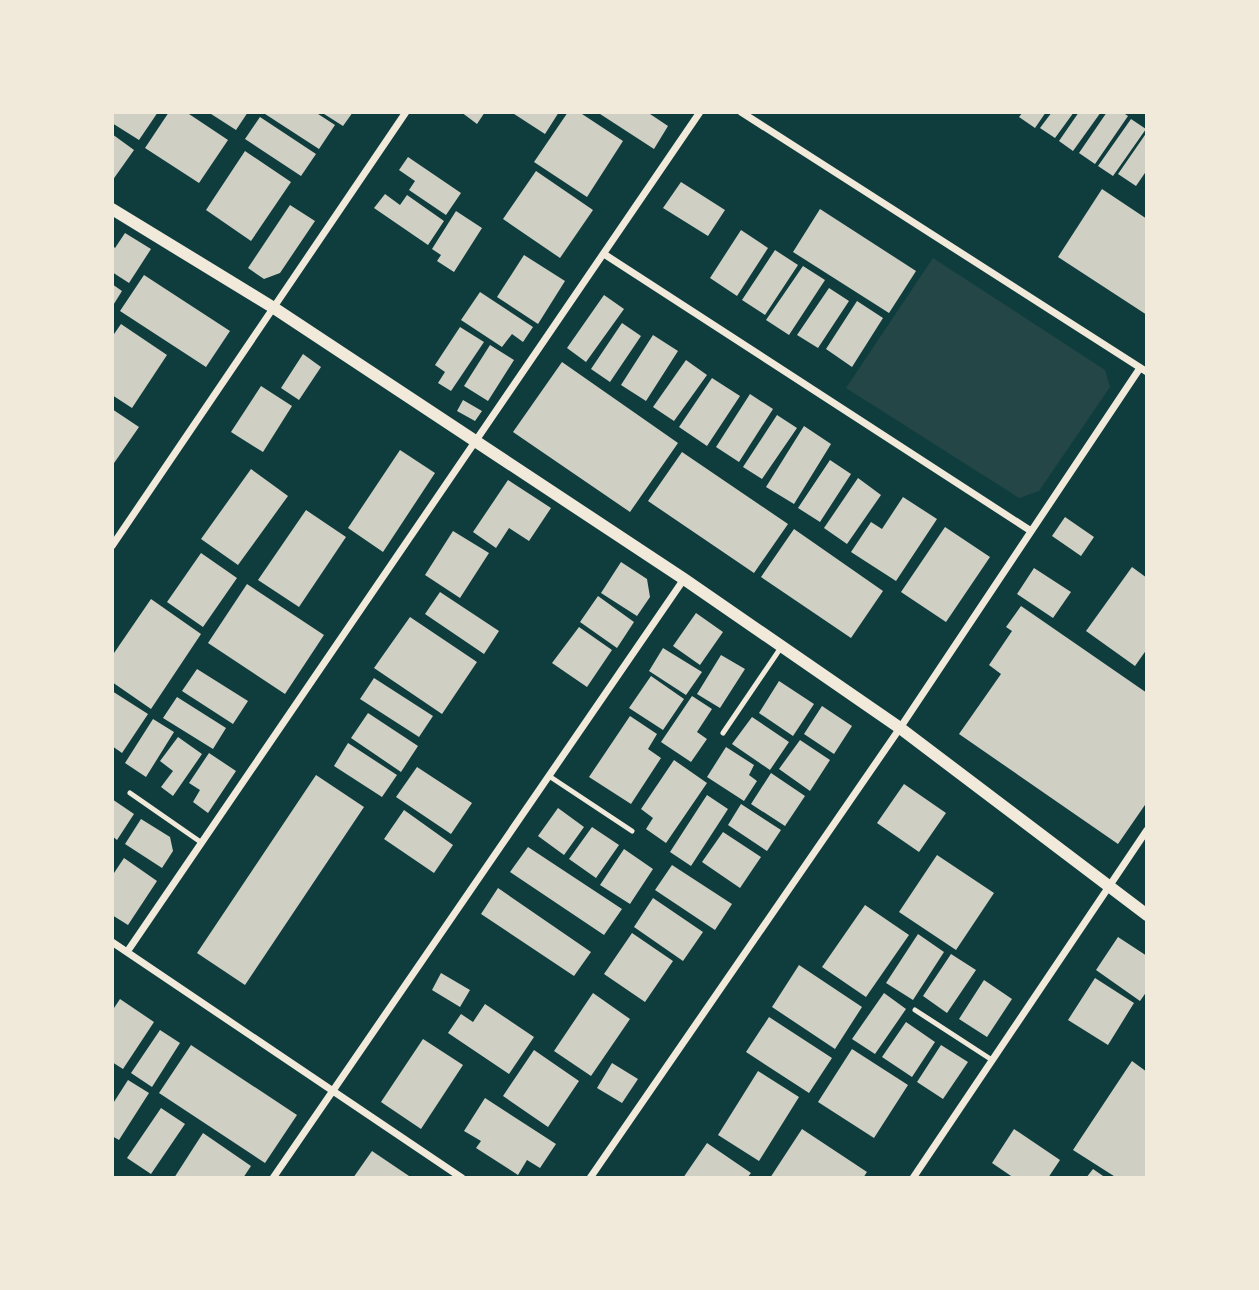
<svg xmlns="http://www.w3.org/2000/svg" width="1259" height="1290" viewBox="0 0 1259 1290" font-family="'PT Sans',sans-serif">
<rect width="100%" height="100%" fill="#0f3d3e"/>
<path fill="#244646" d="M933,258L1105,370L1110,387L1039,491L1019,498L846,388Z"/>
<path fill="#cfcfc3" d="M112,112H158L139,140L112,123Z
M169,112H186L228,140L199,183L145,148Z
M208,112H248L236,130Z
M262,112H315L335,125L319,149Z
M321,112H353L343,126Z
M461,112H485L477,124Z
M511,112H559L545,134Z
M568,112H579L623,141L587,197L534,162Z
M597,112H647L668,126L654,149Z
M1023,112H1046L1035,128L1019,117Z
M1052,112H1074L1055,138L1040,128Z
M1079,112H1101L1073,151L1059,141Z
M1107,112H1122L1128,116L1095,164L1079,153Z
M260,117L316,154L301,176L245,139Z
M1131,119L1146,129L1113,176L1098,166Z
M1147,132V170L1136,186L1118,174Z
M112,134L134,150L112,181Z
M245,151L291,182L251,241L206,210Z
M408,157L461,193L446,215L409,190L415,181L399,170Z
M536,171L593,210L560,258L503,219Z
M681,182L725,210L708,236L663,208Z
M1102,189L1147,219V315L1058,257Z
M385,194L400,205L407,195L444,221L428,245L374,208Z
M290,205L315,221L280,273L264,279L248,268Z
M820,209L916,271L889,313L793,252Z
M456,211L482,228L454,272L437,261L441,255L432,249Z
M741,230L768,248L737,296L710,278Z
M125,233L151,249L129,283L112,272V245L115,248Z
M775,250L798,265L765,315L742,300Z
M524,255L565,281L538,324L497,297Z
M803,266L825,280L789,335L766,320Z
M144,275L230,331L206,367L120,311Z
M112,284L122,291L112,307Z
M829,288L849,301L818,348L797,335Z
M480,292L533,327L523,342L512,334L502,347L461,320Z
M604,295L624,309L586,362L567,348Z
M857,301L883,318L852,367L826,349Z
M622,323L641,336L610,382L591,369Z
M121,324L167,355L132,408L112,395V337Z
M460,327L484,342L451,391L438,383L445,372L435,365Z
M653,335L678,351L646,401L621,385Z
M490,345L514,360L488,401L464,386Z
M303,354L321,367L299,400L281,388Z
M686,360L707,375L674,421L653,407Z
M562,362L678,443L630,512L513,432Z
M712,378L740,396L707,446L679,427Z
M261,386L292,406L263,452L231,432Z
M750,394L773,409L739,462L716,447Z
M463,400L482,411L475,421L457,411Z
M112,409L139,427L112,466Z
M777,415L797,428L762,479L743,467Z
M804,426L831,444L794,504L766,487Z
M400,450L435,473L383,552L348,528Z
M682,452L788,524L754,573L648,501Z
M830,460L851,474L820,522L798,508Z
M251,469L288,496L238,565L201,539Z
M858,478L881,495L847,544L824,528Z
M508,480L551,508L529,541L509,528L496,548L473,532Z
M903,497L937,519L896,581L851,552L871,522L882,529Z
M306,510L346,537L299,607L258,580Z
M1065,517L1094,537L1081,556L1052,536Z
M945,527L990,557L946,622L901,592Z
M794,529L883,591L851,638L761,577Z
M453,531L489,553L460,598L425,575Z
M201,553L237,578L203,627L167,602Z
M621,562L647,579L650,597L637,616L601,593Z
M1132,567L1147,578V649L1135,666L1086,631Z
M1034,568L1071,592L1053,618L1017,594Z
M247,584L324,635L285,694L208,643Z
M440,592L499,631L484,654L425,614Z
M598,596L634,622L617,648L580,622Z
M151,599L201,634L151,709L112,682V656Z
M1021,606L1147,693V802L1118,844L959,734L1001,674L989,665L1012,631L1006,627Z
M696,613L723,632L700,665L673,646Z
M410,617L477,662L442,714L374,668Z
M579,627L612,650L587,687L552,663Z
M663,648L702,672L686,695L649,671Z
M721,655L745,669L720,708L697,694Z
M197,669L248,701L233,724L182,691Z
M651,676L684,699L663,730L629,708Z
M374,678L433,716L419,737L360,699Z
M779,681L814,704L793,736L759,713Z
M112,691L148,714L122,753L112,746Z
M692,696L712,709L697,732L707,739L691,762L661,742Z
M177,697L226,728L213,749L163,718Z
M822,706L852,726L834,754L804,734Z
M368,713L418,746L401,772L351,738Z
M630,716L657,734L648,749L661,758L631,804L589,777Z
M752,717L789,742L770,770L732,744Z
M153,719L174,732L146,777L125,763Z
M178,737L202,754L173,796L161,787L173,771L160,761Z
M800,740L830,760L810,791L779,769Z
M348,743L397,775L382,797L334,766Z
M726,747L754,765L749,775L757,781L744,801L707,777Z
M209,753L236,771L208,813L193,802L200,790L189,783Z
M674,760L707,783L666,843L646,829L653,818L641,809Z
M417,767L472,803L451,834L396,797Z
M771,773L805,796L785,826L751,804Z
M316,775L364,807L245,985L197,953Z
M904,784L946,813L919,852L877,823Z
M707,795L728,809L691,866L670,852Z
M112,799L134,814L117,840L112,836Z
M741,804L781,830L767,851L728,825Z
M558,808L584,827L564,855L538,836Z
M404,810L453,845L434,873L384,839Z
M141,819L170,837L173,851L162,868L125,844Z
M592,827L619,845L596,878L569,859Z
M723,832L761,857L740,888L702,862Z
M528,847L622,909L604,935L510,872Z
M624,849L653,869L630,904L600,885Z
M937,855L994,893L956,950L899,912Z
M124,858L157,881L128,925L112,915V876Z
M672,865L732,904L715,930L655,890Z
M498,888L591,952L574,976L481,914Z
M653,898L703,932L683,961L634,927Z
M865,905L909,935L866,997L822,967Z
M632,933L673,961L645,1002L604,974Z
M918,934L944,952L913,1000L886,983Z
M1118,937L1147,956V991L1140,1001L1096,970Z
M951,954L976,970L947,1013L923,996Z
M799,965L862,1007L835,1049L772,1007Z
M441,973L470,990L460,1007L432,990Z
M1095,978L1134,1003L1108,1045L1068,1020Z
M984,980L1012,999L987,1037L959,1019Z
M593,993L630,1019L591,1076L554,1051Z
M884,993L906,1009L875,1054L852,1039Z
M120,999L154,1022L123,1069L112,1062V1011Z
M485,1004L534,1037L509,1074L448,1033L461,1014L473,1022Z
M769,1017L832,1058L809,1093L746,1052Z
M906,1022L935,1042L912,1077L882,1057Z
M160,1030L180,1043L152,1087L131,1073Z
M423,1039L463,1065L421,1129L381,1102Z
M191,1045L297,1115L265,1163L159,1093Z
M941,1045L968,1062L943,1099L917,1082Z
M852,1049L908,1085L874,1138L818,1102Z
M534,1050L579,1081L548,1127L503,1096Z
M1132,1061L1147,1072V1178H1117L1073,1150Z
M612,1063L638,1079L622,1103L597,1088Z
M758,1071L799,1097L759,1161L718,1135Z
M128,1080L149,1093L119,1140L112,1136V1105Z
M485,1098L556,1144L540,1168L527,1160L518,1175L476,1148L481,1141L464,1131Z
M161,1108L185,1124L151,1174L127,1158Z
M802,1129L867,1172L863,1178H770Z
M1014,1129L1060,1160L1048,1178H1014L992,1163Z
M203,1133L251,1166L243,1178H174Z
M707,1143L751,1173L747,1178H683Z
M372,1151L412,1178H353Z
M1093,1169L1106,1178H1086Z"/>
<g fill="none" stroke-linecap="round" stroke-linejoin="round">
<path stroke="#f1e9da" stroke-width="5" d="M723,733L782,646
M549,776L632,831
M130,793L202,843
M915,1010L992,1060"/>
<path stroke="#f1e9da" stroke-width="7" d="M741,112L1147,372
M604,254L1031,531
M112,546L406,112
M112,942L462,1178
M127,952L700,112
M273,1178L684,579
M590,1178L900,728L1140,368
M913,1178L1147,830"/>
<path stroke="#f1e9da" stroke-width="12" d="M112,209L274,308L684,579L900,728L1147,915"/>
</g>
<rect width="1259" height="1290" fill="none" stroke="#f1e9da" stroke-width="228"/>
</svg>
